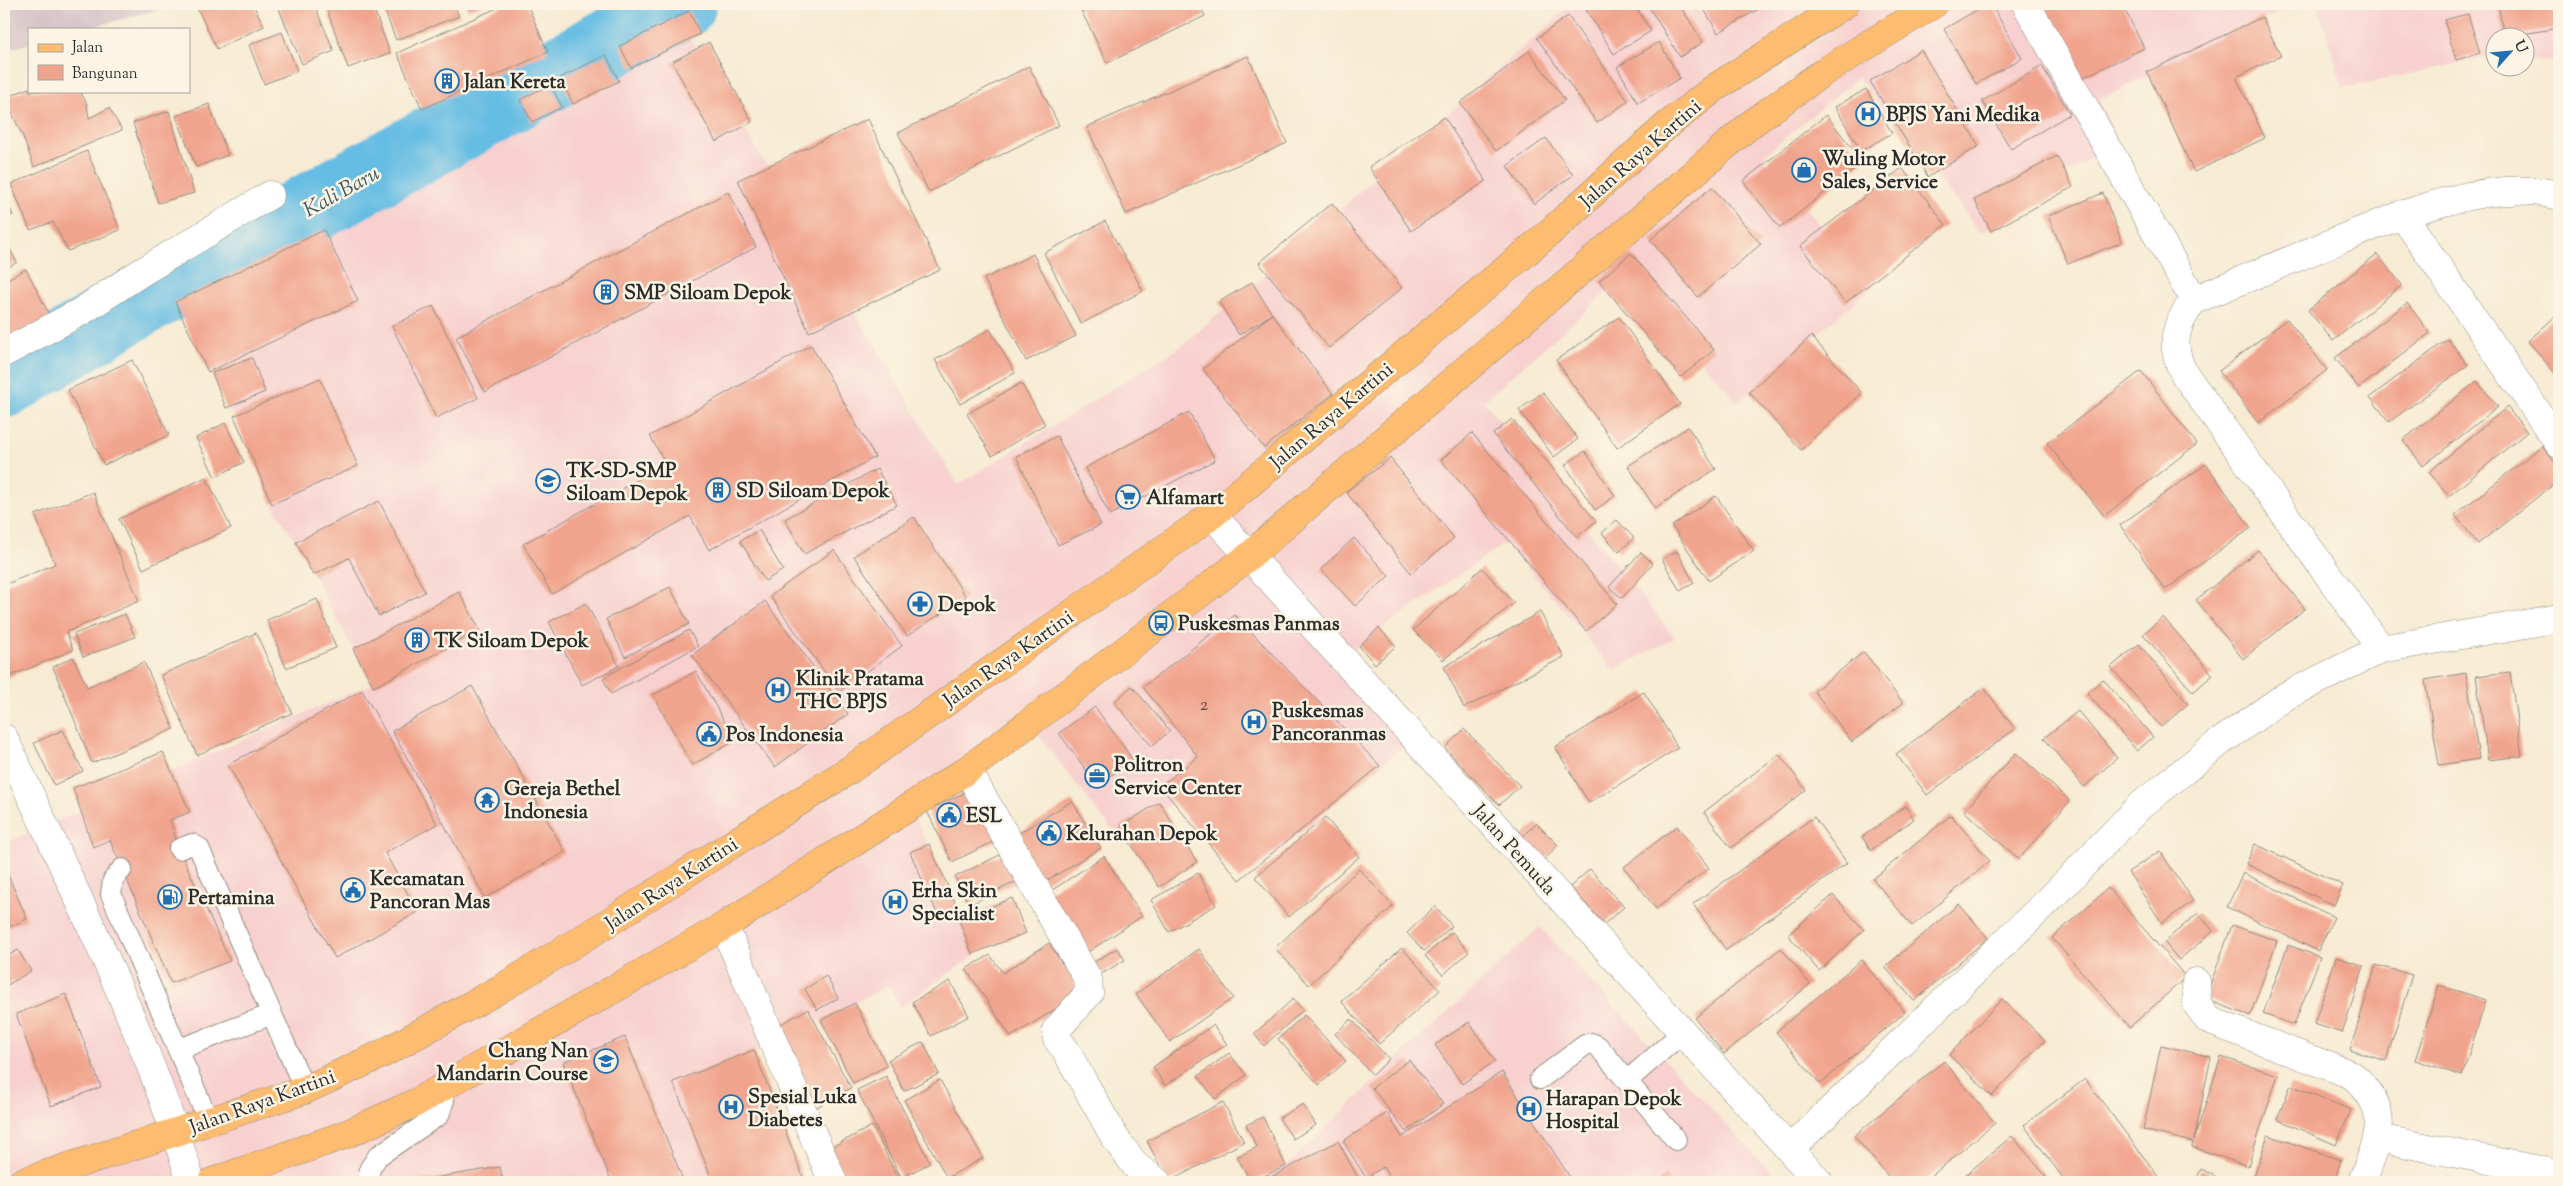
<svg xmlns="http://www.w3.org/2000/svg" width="2563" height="1186" viewBox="0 0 2563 1186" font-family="'Sorts Mill Goudy',serif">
<rect width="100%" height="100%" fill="#fcf5e5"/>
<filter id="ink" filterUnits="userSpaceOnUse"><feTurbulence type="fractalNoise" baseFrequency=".02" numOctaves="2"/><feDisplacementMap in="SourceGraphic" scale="10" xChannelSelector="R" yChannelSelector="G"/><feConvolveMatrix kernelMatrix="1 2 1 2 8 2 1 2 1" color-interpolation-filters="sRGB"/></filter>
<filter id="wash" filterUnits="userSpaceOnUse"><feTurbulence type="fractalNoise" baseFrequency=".0096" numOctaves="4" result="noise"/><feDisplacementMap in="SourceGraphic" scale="20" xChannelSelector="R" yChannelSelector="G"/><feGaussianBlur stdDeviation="1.12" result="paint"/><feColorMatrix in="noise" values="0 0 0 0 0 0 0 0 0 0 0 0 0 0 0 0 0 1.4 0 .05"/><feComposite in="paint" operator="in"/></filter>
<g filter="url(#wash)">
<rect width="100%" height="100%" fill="#f7ebd3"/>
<path fill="#f7d0cf" d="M1572,4H2295L2099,100L2117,140L1981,233L1858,77L1762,157L1873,286L1738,402L1625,276L1484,401L1675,638L1613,670L1506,542L1329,666L1409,742L1254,871L1193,787L1121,841L1035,731L912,811L977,954L900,1007L889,985L717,1073L761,1182H4V844L372,684L296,542L272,504L234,416L226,408L212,374L208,372L175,302L271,256L679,19L958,485L1180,347L1276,266Z
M2318,4H2559V62L2526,60V38H2496L2495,58L2488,57L2343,88Z
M1540,927L1780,1182H1257L1256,1180L1286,1166L1411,1046Z"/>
<path fill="#d2bec5" d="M4,4H179L85,29H29V44L4,50Z"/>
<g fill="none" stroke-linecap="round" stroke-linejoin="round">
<path stroke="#66bde3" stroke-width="71" d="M4,383L118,314L681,4"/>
</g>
<g id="blocks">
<path fill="#f1a48d" d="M200,4H253L264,26L217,49L196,6Z
M277,4H314L334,51L302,64Z
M325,4H372L390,53L348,68Z
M382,4H454L459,16L396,40Z
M466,4H484L468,9Z
M506,4H527L548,52L422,109L397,53Z
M1078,4H1199L1205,16L1107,63Z
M1585,4H1634L1651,31L1614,54L1583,5Z
M1647,4H1679L1703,42L1680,57Z
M1701,4H1767L1718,33Z
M1987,4H1991L2022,58L1976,84L1944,29Z
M2038,4H2122L2144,48L2076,81Z
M2387,4H2416V5L2387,8Z
M2498,4H2556L2559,28L2504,37Z
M689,11L700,34L631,68L620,46Z
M2468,14L2480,53L2456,60L2444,20Z
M1568,16L1628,101L1597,123L1537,38Z
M2262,17L2281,56L2236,77L2265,138L2194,172L2147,72Z
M282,32L297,71L264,84L249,45Z
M709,42L752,122L716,142L672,62Z
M1659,42L1680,78L1638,103L1617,67Z
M1921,50L1979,146L1928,177L1870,81Z
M1529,51L1565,100L1496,151L1460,103Z
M606,55L619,81L573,104L560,78Z
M1248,56L1287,143L1126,214L1087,127Z
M1029,66L1059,125L929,192L898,133Z
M2042,66L2070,114L2011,149L1982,101Z
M550,84L562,107L532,122L520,100Z
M29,88V91H80L87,104L89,118L109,108L122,130L34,167L23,137L5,98Z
M1866,89L1892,133L1861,151L1835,107Z
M209,104L228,155L196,167L176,116Z
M169,111L194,193L158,203L133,123Z
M1826,115L1863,162L1780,228L1743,181Z
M1444,117L1486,181L1411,231L1369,167Z
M868,119L940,270L809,332L738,180Z
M1546,138L1573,175L1534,204L1507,166Z
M87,151L120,230L68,251L53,222L30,230L11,184Z
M2057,156L2073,187L1991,231L1974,200Z
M1902,168L1946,225L1845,303L1800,246Z
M1712,187L1761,244L1698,297L1650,240Z
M728,192L756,247L485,392L456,337Z
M2103,193L2122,242L2068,264L2048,216Z
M7,202L13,215L4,219V204Z
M1332,203L1402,288L1329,348L1259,263Z
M1105,221L1143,291L1081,324L1044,253Z
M324,230L358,301L208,372L175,302Z
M4,239L17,262L4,270Z
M1631,253L1714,350L1681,377L1599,281Z
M1033,254L1076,336L1026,361L984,279Z
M2377,254L2402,285L2333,341L2308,310Z
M26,269L54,324L4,345V281Z
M1252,282L1272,314L1239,335L1219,302Z
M2407,303L2430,333L2359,388L2335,358Z
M433,306L478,398L436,418L392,326Z
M2559,313V378L2528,341Z
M1272,314L1333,394L1264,448L1203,369Z
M1619,317L1680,404L1617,448L1556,360Z
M2287,319L2327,370L2258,423L2219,371Z
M990,329L1015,373L960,404L935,360Z
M1811,336L1862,393L1801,450L1749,392Z
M2448,339L2468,365L2389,422L2370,397Z
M811,345L875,457L709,550L690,516L552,594L523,544L666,464L650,436Z
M252,358L265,392L226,408L212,373Z
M132,360L169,435L104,465L68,390Z
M2141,371L2197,444L2104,516L2047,443Z
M320,378L358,466L272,504L234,416Z
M2477,381L2498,407L2423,466L2403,440Z
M1021,383L1045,424L992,456L967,414Z
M1543,392L1578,439L1554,457L1519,410Z
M2507,407L2527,432L2449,496L2429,472Z
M1189,412L1215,460L1110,515L1085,468Z
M1512,419L1596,521L1577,537L1493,434Z
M225,423L244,462L215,477L196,438Z
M1688,427L1716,469L1655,508L1628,466Z
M1472,433L1617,604L1586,631L1441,460Z
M1057,436L1101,525L1058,545L1016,456Z
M2542,446L2559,468V480L2478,544L2455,515Z
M1585,451L1615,496L1595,510L1565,465Z
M1390,458L1454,538L1411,573L1346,492Z
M2206,464L2251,528L2165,590L2120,525Z
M877,469L897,505L804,554L785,519Z
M206,477L231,528L143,569L119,519Z
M93,492L139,601L66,632L73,650L4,679V585L55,564L35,515Z
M1716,496L1754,551L1709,581L1672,526Z
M379,501L425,592L379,616L349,558L313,575L296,542Z
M914,517L966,597L907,636L854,556Z
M1617,520L1634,538L1619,552L1602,533Z
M759,530L783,570L765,581L740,541Z
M1354,538L1389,576L1355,606L1321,569Z
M834,550L902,646L839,692L770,596Z
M2258,550L2305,609L2243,659L2196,600Z
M1677,551L1694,583L1680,591L1662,559Z
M1641,552L1653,564L1622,598L1609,587Z
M1482,568L1514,603L1443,660L1413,630Z
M670,587L689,624L625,657L606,619Z
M459,592L480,630L374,687L353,649Z
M317,599L336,648L286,668L267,620Z
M765,601L848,714L775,767L692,655Z
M586,603L619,666L582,685L549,622Z
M1540,612L1564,657L1464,708L1444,667Z
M125,614L135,637L83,657L74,634Z
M1235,615L1380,766L1239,880L1160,786L1198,757L1143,687Z
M2163,617L2213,675L2193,692L2143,634Z
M1379,628L1396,646L1375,664L1359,646Z
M689,630L698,646L611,694L603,678Z
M256,633L292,713L197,755L161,675Z
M2139,644L2188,704L2161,727L2111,667Z
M1864,652L1903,703L1852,742L1814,691Z
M73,657L87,687L144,662L174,729L92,763L53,667Z
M696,671L735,741L692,765L653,695Z
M2510,672L2522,756L2488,760L2476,676Z
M2466,673L2479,759L2439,765L2425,680Z
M2103,679L2153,737L2137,751L2087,693Z
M472,686L565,852L485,898L392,731Z
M1132,686L1170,731L1152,746L1114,702Z
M1984,688L2015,729L1927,795L1896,754Z
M362,690L437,824L385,853L418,912L335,958L228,765Z
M1644,692L1678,748L1589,803L1555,747Z
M1095,707L1133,760L1097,785L1059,733Z
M2078,711L2117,758L2084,787L2044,738Z
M1464,729L1520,786L1499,805L1445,748Z
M63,730L83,771L54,785L34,743Z
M163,752L190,812L170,820L179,849L230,961L171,983L110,840L93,847L73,788Z
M2016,753L2070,801L2019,859L1964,811Z
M1779,754L1806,790L1731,848L1704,812Z
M976,787L1001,838L952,862L927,811Z
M1072,801L1101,848L1038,886L1009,839Z
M1159,802L1197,862L1159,887L1120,827Z
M1905,806L1914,819L1871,850L1862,837Z
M1951,815L1990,861L1912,926L1873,879Z
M1325,817L1359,857L1289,917L1255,877Z
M1814,817L1847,863L1726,950L1693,904Z
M1536,823L1558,845L1543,861L1520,839Z
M1677,826L1709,868L1656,909L1624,867Z
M929,844L959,911L940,920L910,852Z
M2255,844L2343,885L2334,905L2246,864Z
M2160,851L2193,901L2162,923L2128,872Z
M1006,852L1019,880L969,905L955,877Z
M1104,856L1142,916L1085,954L1046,894Z
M4,866L27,919L4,929Z
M1359,869L1393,906L1309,985L1275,948Z
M1590,869L1624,907L1604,924L1570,887Z
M1198,873L1216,905L1169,932L1151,900Z
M2243,873L2334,917L2318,951L2227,907Z
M2108,888L2186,977L2130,1027L2052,938Z
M1833,895L1864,930L1819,971L1788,935Z
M1012,898L1026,933L972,954L959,920Z
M1959,904L1988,938L1914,1001L1885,967Z
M1435,906L1452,926L1424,951L1407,933Z
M2198,913L2213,931L2179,960L2164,942Z
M2232,925L2277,941L2250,1016L2205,999Z
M1452,932L1469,952L1443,975L1425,956Z
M1049,943L1081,993L1011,1037L966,969L990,955L1003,973Z
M2288,945L2320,957L2294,1025L2263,1014Z
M1117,948L1125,960L1098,976L1091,964Z
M1402,948L1440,990L1379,1044L1341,1001Z
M1781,948L1810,984L1724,1054L1695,1018Z
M1199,949L1233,998L1170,1042L1136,994Z
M18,950L31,971L4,987V958Z
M2336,957L2364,966L2342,1033L2314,1024Z
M1861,960L1905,1012L1820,1084L1776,1032Z
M2376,965L2412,975L2386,1061L2350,1050Z
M826,976L838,998L817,1010L805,989Z
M950,981L969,1016L931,1036L912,1002Z
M2439,985L2486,1000L2462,1076L2415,1060Z
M66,994L101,1087L51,1106L16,1014Z
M1293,999L1303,1010L1264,1046L1254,1034Z
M2002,999L2045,1040L1992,1096L1949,1055Z
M855,1003L887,1066L853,1083L821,1020Z
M808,1009L851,1088L815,1108L772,1029Z
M1304,1015L1346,1061L1319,1085L1278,1039Z
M1351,1019L1389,1059L1373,1075L1335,1034Z
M1469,1022L1495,1061L1462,1084L1435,1045Z
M1213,1025L1227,1044L1165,1086L1153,1067Z
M625,1037L684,1182H600L610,1178L563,1062Z
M923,1042L939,1074L904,1091L888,1060Z
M2161,1045L2211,1057L2194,1140L2221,1057L2278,1075L2248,1166L2192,1147L2193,1142L2143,1130Z
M754,1050L805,1182H713L673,1082Z
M1229,1053L1246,1075L1215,1099L1198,1076Z
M1409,1060L1443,1104L1406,1132L1372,1088Z
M1944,1061L1995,1123L1924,1182H1893L1854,1136Z
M1502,1072L1573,1182H1392L1383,1167L1366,1178L1343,1141L1387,1113L1402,1137Z
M886,1076L930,1163L901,1178L857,1090Z
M2085,1079L2158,1176L2150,1182H2066L2024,1125Z
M940,1080L983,1158L947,1178L904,1100Z
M2291,1085L2351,1110L2336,1145L2277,1119Z
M1223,1102L1244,1142L1168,1182L1147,1141Z
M1303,1104L1316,1125L1293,1139L1279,1118Z
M1263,1117L1286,1166L1251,1182L1237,1157L1257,1147L1246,1125Z
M872,1126L900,1182H847L830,1148Z
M2268,1135L2341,1160L2334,1182H2270L2254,1177Z
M2012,1136L2046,1176L2038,1182H1957Z
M1338,1141L1360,1182H1262Z
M500,1167L503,1182H416V1181Z
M2201,1169L2227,1182H2195Z
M1666,1176L1671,1182H1658Z"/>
</g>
</g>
<g filter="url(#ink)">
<use href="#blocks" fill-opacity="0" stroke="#918b7f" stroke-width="1"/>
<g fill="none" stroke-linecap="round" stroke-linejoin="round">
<g stroke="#918b7f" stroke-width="22">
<path id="service" d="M179,849L192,844L199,848L305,1090
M122,869L113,880L111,894L209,1122
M179,1049L270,1015
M1540,1079L1585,1045L1591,1043L1598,1046L1627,1081L1683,1032
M1627,1081L1676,1140
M368,1182L370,1168L378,1156L439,1115L444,1100L442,1088"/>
</g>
<g stroke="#918b7f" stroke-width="29">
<path id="minor" d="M2026,4L2194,300
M2402,214L2559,444
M4,353L82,311L137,275L270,195
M1212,515L1819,1182
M2381,649L2559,618
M4,738C70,883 145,1029 191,1182
M967,770L1088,979L1089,993L1056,1030L1057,1039L1065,1049L1115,1138L1136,1166L1157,1182
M724,926L833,1182
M2196,982L2197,1004L2208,1020L2352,1075C2394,1110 2378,1139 2362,1182
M2378,1138L2559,1174
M1790,1149L2053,896L2140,806L2220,742L2286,696L2381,649L2185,375C2169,346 2174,326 2194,300C2235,283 2276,266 2317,249C2383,222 2488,174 2559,196"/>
</g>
<g stroke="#918b7f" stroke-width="29">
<path id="primary" d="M22,1182L305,1090L382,1054L500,989L590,934L851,769L1212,515L1548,234L1665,127L1716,87L1845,4
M212,1182L347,1134L415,1103L724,926L967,770L1248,557L1751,124L1822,73L1934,4"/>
</g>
<use href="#service" stroke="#fff" stroke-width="20"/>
<use href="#minor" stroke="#fff" stroke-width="28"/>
<use href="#primary" stroke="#fdbc6f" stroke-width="28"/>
</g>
</g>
<defs>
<g id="building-ring" transform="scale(1.25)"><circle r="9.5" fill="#fcf5e5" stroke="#1f6fb2" stroke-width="1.5"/><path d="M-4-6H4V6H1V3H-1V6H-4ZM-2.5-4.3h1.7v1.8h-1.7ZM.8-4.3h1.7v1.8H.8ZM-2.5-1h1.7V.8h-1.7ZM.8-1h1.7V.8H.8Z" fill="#1f6fb2"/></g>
<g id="hospital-ring" transform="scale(1.25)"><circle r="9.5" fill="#fcf5e5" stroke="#1f6fb2" stroke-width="1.5"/><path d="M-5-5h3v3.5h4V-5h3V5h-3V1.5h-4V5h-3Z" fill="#1f6fb2"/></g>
<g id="shop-ring" transform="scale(1.25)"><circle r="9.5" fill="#fcf5e5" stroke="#1f6fb2" stroke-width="1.5"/><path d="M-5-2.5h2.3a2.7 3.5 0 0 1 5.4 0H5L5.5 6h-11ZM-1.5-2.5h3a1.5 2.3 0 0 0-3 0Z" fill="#1f6fb2"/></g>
<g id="school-ring" transform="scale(1.25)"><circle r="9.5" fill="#fcf5e5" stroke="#1f6fb2" stroke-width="1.5"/><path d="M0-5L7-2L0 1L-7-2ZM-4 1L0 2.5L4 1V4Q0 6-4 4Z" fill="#1f6fb2"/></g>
<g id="supermarket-ring" transform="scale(1.25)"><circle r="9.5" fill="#fcf5e5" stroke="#1f6fb2" stroke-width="1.5"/><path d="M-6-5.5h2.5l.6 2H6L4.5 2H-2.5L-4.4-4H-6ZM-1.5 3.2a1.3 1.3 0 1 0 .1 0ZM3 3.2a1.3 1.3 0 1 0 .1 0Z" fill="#1f6fb2"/></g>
<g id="pharmacy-ring" transform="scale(1.25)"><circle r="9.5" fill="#fcf5e5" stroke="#1f6fb2" stroke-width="1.5"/><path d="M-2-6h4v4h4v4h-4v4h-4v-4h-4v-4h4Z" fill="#1f6fb2"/></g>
<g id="bus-ring" transform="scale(1.25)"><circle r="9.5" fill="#fcf5e5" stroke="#1f6fb2" stroke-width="1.5"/><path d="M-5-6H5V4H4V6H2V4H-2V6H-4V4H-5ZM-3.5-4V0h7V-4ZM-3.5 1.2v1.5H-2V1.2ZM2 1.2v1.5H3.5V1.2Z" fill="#1f6fb2"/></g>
<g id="civic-ring" transform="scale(1.25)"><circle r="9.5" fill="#fcf5e5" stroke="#1f6fb2" stroke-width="1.5"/><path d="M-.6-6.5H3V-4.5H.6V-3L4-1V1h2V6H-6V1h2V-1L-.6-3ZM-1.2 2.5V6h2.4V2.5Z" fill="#1f6fb2"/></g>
<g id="office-ring" transform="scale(1.25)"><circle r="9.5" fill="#fcf5e5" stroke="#1f6fb2" stroke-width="1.5"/><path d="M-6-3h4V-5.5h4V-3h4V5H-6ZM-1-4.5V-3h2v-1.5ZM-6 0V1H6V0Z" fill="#1f6fb2"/></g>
<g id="temple-ring" transform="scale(1.25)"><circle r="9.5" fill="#fcf5e5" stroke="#1f6fb2" stroke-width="1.5"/><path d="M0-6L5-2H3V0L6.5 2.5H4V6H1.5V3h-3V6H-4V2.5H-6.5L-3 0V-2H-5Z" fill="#1f6fb2"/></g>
<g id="fuel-ring" transform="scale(1.25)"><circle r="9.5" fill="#fcf5e5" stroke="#1f6fb2" stroke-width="1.5"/><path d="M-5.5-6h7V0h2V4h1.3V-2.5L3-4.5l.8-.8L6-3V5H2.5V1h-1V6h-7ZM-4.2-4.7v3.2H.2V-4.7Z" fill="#1f6fb2"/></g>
</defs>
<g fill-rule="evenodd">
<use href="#building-ring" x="447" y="81"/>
<use href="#hospital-ring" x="1868" y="114"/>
<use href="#shop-ring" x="1804" y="170"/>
<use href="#building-ring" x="606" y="292"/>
<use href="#school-ring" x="548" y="481"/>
<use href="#building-ring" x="718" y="490"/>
<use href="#supermarket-ring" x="1128" y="497"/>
<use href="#pharmacy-ring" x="920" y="604"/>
<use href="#bus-ring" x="1161" y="623"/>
<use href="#building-ring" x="417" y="640"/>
<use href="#hospital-ring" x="778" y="690"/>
<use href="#hospital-ring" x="1254" y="722"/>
<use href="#civic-ring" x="709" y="734"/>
<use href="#office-ring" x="1097" y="776"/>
<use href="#temple-ring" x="487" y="800"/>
<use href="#civic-ring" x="949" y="815"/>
<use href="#civic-ring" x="1049" y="833"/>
<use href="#civic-ring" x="353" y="890"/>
<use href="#fuel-ring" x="170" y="897"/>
<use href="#hospital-ring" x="895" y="902"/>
<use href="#school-ring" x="606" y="1061"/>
<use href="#hospital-ring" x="731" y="1107"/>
<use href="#hospital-ring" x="1529" y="1109"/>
</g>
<g text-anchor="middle" stroke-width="5" stroke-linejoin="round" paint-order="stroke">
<g font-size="18" fill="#5c4944">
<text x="1204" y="710">2</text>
</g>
<g font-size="20" font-weight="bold" fill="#2b2b2b" stroke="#fcf5e5" text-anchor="start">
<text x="464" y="88">Jalan Kereta</text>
<text x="1886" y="121">BPJS Yani Medika</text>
<text x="1822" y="165">Wuling Motor<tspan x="1822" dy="23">Sales, Service</tspan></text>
<text x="624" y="299">SMP Siloam Depok</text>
<text x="566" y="477">TK-SD-SMP<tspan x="566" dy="23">Siloam Depok</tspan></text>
<text x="736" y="497">SD Siloam Depok</text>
<text x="1146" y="504">Alfamart</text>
<text x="938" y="611">Depok</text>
<text x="1178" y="630">Puskesmas Panmas</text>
<text x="434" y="647">TK Siloam Depok</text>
<text x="796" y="685">Klinik Pratama<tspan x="796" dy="23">THC BPJS</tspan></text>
<text x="1272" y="717">Puskesmas<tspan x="1272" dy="23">Pancoranmas</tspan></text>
<text x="726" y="741">Pos Indonesia</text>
<text x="1114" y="771">Politron<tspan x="1114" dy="23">Service Center</tspan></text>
<text x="504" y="795">Gereja Bethel<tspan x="504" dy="23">Indonesia</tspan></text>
<text x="966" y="822">ESL</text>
<text x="1066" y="840">Kelurahan Depok</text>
<text x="370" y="885">Kecamatan<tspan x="370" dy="23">Pancoran Mas</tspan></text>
<text x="912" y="897">Erha Skin<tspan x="912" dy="23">Specialist</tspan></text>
<text x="188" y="904">Pertamina</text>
<text x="588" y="1057" text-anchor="end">Chang Nan<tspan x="588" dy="23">Mandarin Course</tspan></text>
<text x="748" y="1103">Spesial Luka<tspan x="748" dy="23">Diabetes</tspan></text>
<text x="1546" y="1105">Harapan Depok<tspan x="1546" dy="23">Hospital</tspan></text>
</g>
<g font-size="20" fill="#2b2b2b" stroke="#fcf5e5">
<text transform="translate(1640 153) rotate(-41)" y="7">Jalan Raya Kartini</text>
<text transform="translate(1331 415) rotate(-40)" y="7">Jalan Raya Kartini</text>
<text transform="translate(1008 658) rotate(-35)" y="7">Jalan Raya Kartini</text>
<text transform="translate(1515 849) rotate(48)" y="7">Jalan Pemuda</text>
<text transform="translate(671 883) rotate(-33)" y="7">Jalan Raya Kartini</text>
<text transform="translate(262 1101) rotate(-20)" y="7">Jalan Raya Kartini</text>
</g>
<g font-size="21" font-style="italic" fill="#3d5762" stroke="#fcf5e5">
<text transform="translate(341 191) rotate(-29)" y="7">Kali Baru</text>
</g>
</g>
<rect width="2563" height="1186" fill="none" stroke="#fcf5e5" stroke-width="20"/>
<rect x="28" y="28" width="162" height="65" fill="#fcf5e5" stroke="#a8a49b"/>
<rect x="38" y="44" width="25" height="8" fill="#fdbc6f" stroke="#a8a49b"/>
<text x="72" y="52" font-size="15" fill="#2b2b2b">Jalan</text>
<rect x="38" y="65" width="25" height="15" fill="#f1a48d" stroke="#a8a49b"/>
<text x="72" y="78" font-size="15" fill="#2b2b2b">Bangunan</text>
<g transform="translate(2510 52) rotate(63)"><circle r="24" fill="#fcf5e5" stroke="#a8a49b"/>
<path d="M0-4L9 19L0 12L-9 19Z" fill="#1f6fb2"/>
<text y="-8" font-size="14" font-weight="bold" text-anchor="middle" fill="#2b2b2b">U</text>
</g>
</svg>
